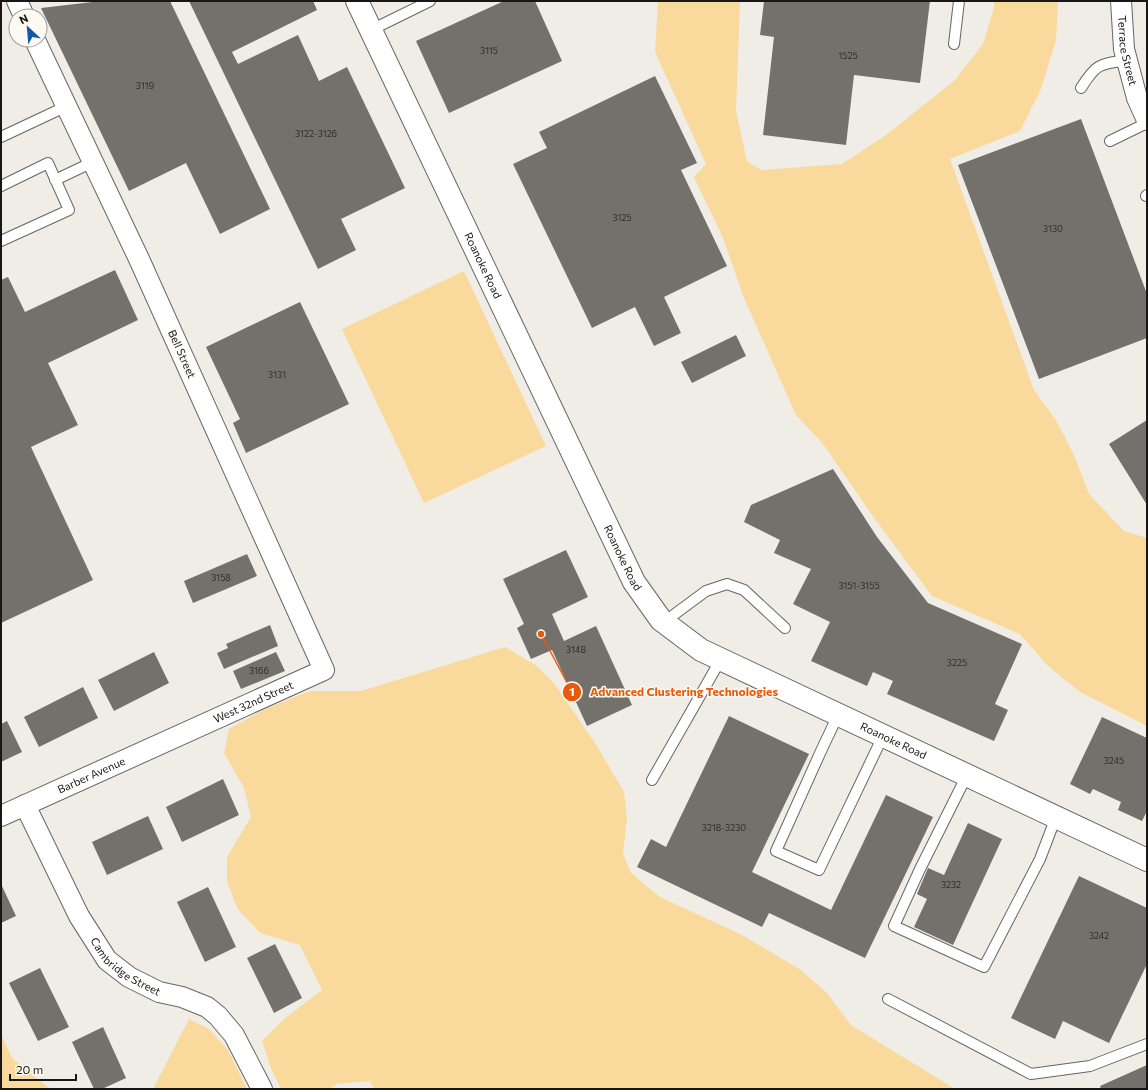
<svg xmlns="http://www.w3.org/2000/svg" width="1148" height="1090" viewBox="0 0 1148 1090" font-family="Commissioner,sans-serif">
<rect width="100%" height="100%" fill="#f0ede7"/>
<path fill="#fad99c" d="M658,1H740L736,111L747,161L761,170L842,164L886,135L955,80L983,44L994,7V1H1058L1056,40L1041,89L1020,131L950,159L1034,390L1056,420L1074,455L1089,494L1124,531L1147,538V726L1080,692L1047,665L1020,634L932,596L872,515L823,444L796,415L744,298L723,238L694,177L706,164L655,52Z
M464,271L546,446L424,503L342,329Z
M505,647L537,666L556,686L597,746L624,792L627,818L623,854L631,873L660,897L742,935L801,970L826,992L851,1025L955,1089H374L370,1081L337,1084L329,1089H281L271,1068L262,1041L284,1019L322,990L300,945L260,933L237,908L227,881V857L251,817L244,788L224,753L229,729L265,709L310,691H361Z
M189,1019L209,1029L228,1050L247,1089H153Z
M1,1034L12,1058L50,1089H1Z"/>
<path fill="#74716c" d="M101,1H170L270,209L220,234L186,163L129,191L41,8Z
M189,1H313L317,10L232,52L238,64L298,35L319,81L347,67L405,188L341,219L356,250L318,269Z
M504,1H535L562,61L449,113L416,41Z
M764,1H930L920,83L854,75L846,145L763,135L774,37L760,35Z
M655,76L697,163L681,170L727,266L664,297L681,333L654,346L635,307L592,328L513,164L547,148L539,132Z
M1081,119L1147,294V338L1039,379L958,165Z
M115,270L138,320L48,363L78,425L31,447L93,580L1,623V280L8,277L25,312Z
M300,302L349,404L246,453L233,423L240,419L206,347Z
M736,335L746,356L692,383L681,362Z
M1147,420V505L1109,444Z
M833,469L877,537L928,603L1022,644L995,704L1008,710L994,741L887,694L893,681L873,672L867,686L811,661L830,622L793,604L811,569L774,553L780,540L744,522L751,505Z
M566,550L588,597L552,614L564,641L596,626L632,705L587,726L552,650L531,659L517,628L524,624L503,579Z
M247,554L257,576L193,603L184,581Z
M270,625L278,646L224,669L217,653L228,648L226,644Z
M154,652L169,683L114,711L98,680Z
M276,652L285,671L241,689L233,671Z
M83,687L98,718L39,747L24,717Z
M729,716L809,754L752,872L831,910L886,795L933,817L865,958L769,913L762,927L637,867L651,839L666,847Z
M1102,717L1147,738V811L1142,821L1118,810L1121,802L1093,789L1090,794L1070,784Z
M7,721L22,752L1,762V724Z
M223,779L239,815L182,842L166,807Z
M148,816L163,849L107,875L92,842Z
M968,823L1002,839L953,945L914,927L927,899L917,894L928,868L944,875Z
M1079,876L1147,908V964L1109,1043L1063,1021L1055,1039L1011,1018Z
M1,884L16,916L1,923Z
M208,887L236,947L205,962L177,902Z
M275,944L302,998L274,1013L247,958Z
M40,968L69,1027L38,1041L9,983Z
M103,1027L126,1078L102,1089H94L72,1042Z
M1147,1065V1089H1101L1100,1086Z"/>
<g fill="none" stroke-linecap="round" stroke-linejoin="round">
<g stroke="#696661" stroke-width="12">
<path id="service" d="M371,30L430,1
M954,44L959,1
M1081,88C1096,64 1099,64 1127,60
M1,137L67,106
M1110,141L1147,123
M55,180L93,162
M1,186L48,163L69,210L1,241
M1146,196L1147,195
M664,622L706,591L727,584L744,590L785,628
M838,715L821,751L776,851L819,870L883,736
M967,775L920,869L894,926L984,967L1040,859L1056,817
M652,780L721,659
M888,999L1031,1074L1090,1066L1147,1044"/>
</g>
<g stroke="#696661" stroke-width="22">
<g id="minor">
<path d="M17,1L24,16"/>
<path id="s1" d="M1121,1L1124,49L1137,98L1147,120"/>
<path id="s2" d="M25,805L79,916L107,960L129,977L159,992L182,997L207,1007L218,1016L234,1035L262,1089"/>
<path id="s3" d="M1,816L324,670L139,259L35,40"/>
</g>
</g>
<g stroke="#696661" stroke-width="24">
<g id="tertiary">
<path id="s4" d="M357,1L634,582L661,620L701,650L1147,860"/>
</g>
</g>
<use href="#service" stroke="#fff" stroke-width="10"/>
<use href="#minor" stroke="#fff" stroke-width="20"/>
<use href="#tertiary" stroke="#fff" stroke-width="22"/>
</g>
<g text-anchor="middle" stroke-width="3" stroke-linejoin="round" paint-order="stroke">
<g font-size="9" fill="#2f2e2b">
<text x="489" y="54">3115</text>
<text x="848" y="59">1525</text>
<text x="145" y="89">3119</text>
<text x="316" y="137">3122-3126</text>
<text x="622" y="221">3125</text>
<text x="1053" y="232">3130</text>
<text x="277" y="378">3131</text>
<text x="221" y="581">3158</text>
<text x="859" y="589">3151-3155</text>
<text x="576" y="653">3148</text>
<text x="957" y="666">3225</text>
<text x="259" y="674">3166</text>
<text x="1114" y="764">3245</text>
<text x="724" y="831">3218-3230</text>
<text x="951" y="888">3232</text>
<text x="1099" y="939">3242</text>
</g>
<g font-size="11" fill="#181715" stroke="#fdfaf4">
<text dy="4" stroke="none"><textPath href="#s1" startOffset="50">Terrace Street</textPath></text>
<text dy="4" stroke="none"><textPath href="#s4" startOffset="293">Roanoke Road</textPath></text>
<text transform="translate(182 354) rotate(66)" y="4">Bell Street</text>
<text dy="4" stroke="none"><textPath href="#s4" startOffset="617">Roanoke Road</textPath></text>
<text dy="4" stroke="none"><textPath href="#s3" startOffset="277">West 32nd Street</textPath></text>
<text dy="4" stroke="none"><textPath href="#s4" startOffset="953">Roanoke Road</textPath></text>
<text dy="4" stroke="none"><textPath href="#s3" startOffset="99">Barber Avenue</textPath></text>
<text dy="4" stroke="none"><textPath href="#s2" startOffset="194">Cambridge Street</textPath></text>
</g>
</g>
<path fill="none" stroke="#e8590c" stroke-width="1.5" d="M541 634L572 692"/>
<g fill="#e8590c" stroke="#fdfaf4" stroke-width="1.5">
<circle cx="541" cy="634" r="4"/>
<circle cx="572" cy="692" r="10"/>
</g>
<g font-size="12" text-anchor="middle" font-weight="bold" fill="#fff">
<text x="572" y="696">1</text>
</g>
<g font-size="12" text-anchor="middle" font-weight="bold" fill="#e8590c" stroke="#fdfaf4" stroke-width="3" stroke-linejoin="round" paint-order="stroke">
<text x="684" y="696">Advanced Clustering Technologies</text>
</g>
<rect width="1148" height="1090" fill="none" stroke="#181715" stroke-width="4"/>
<g transform="translate(28 28) rotate(334)"><circle r="19" fill="#fdfaf4" stroke="#a19f9b"/>
<path d="M0-3L7 15L0 10L-7 15Z" fill="#105aa9"/>
<text y="-6" font-size="11" font-weight="bold" text-anchor="middle" fill="#181715">N</text>
</g>
<path d="M10 1074v6h66v-6" fill="none" stroke="#181715" stroke-width="2"/>
<text x="16" y="1074" font-size="12" fill="#181715" stroke="#fdfaf4" stroke-width="3" paint-order="stroke">20 m</text>
</svg>
